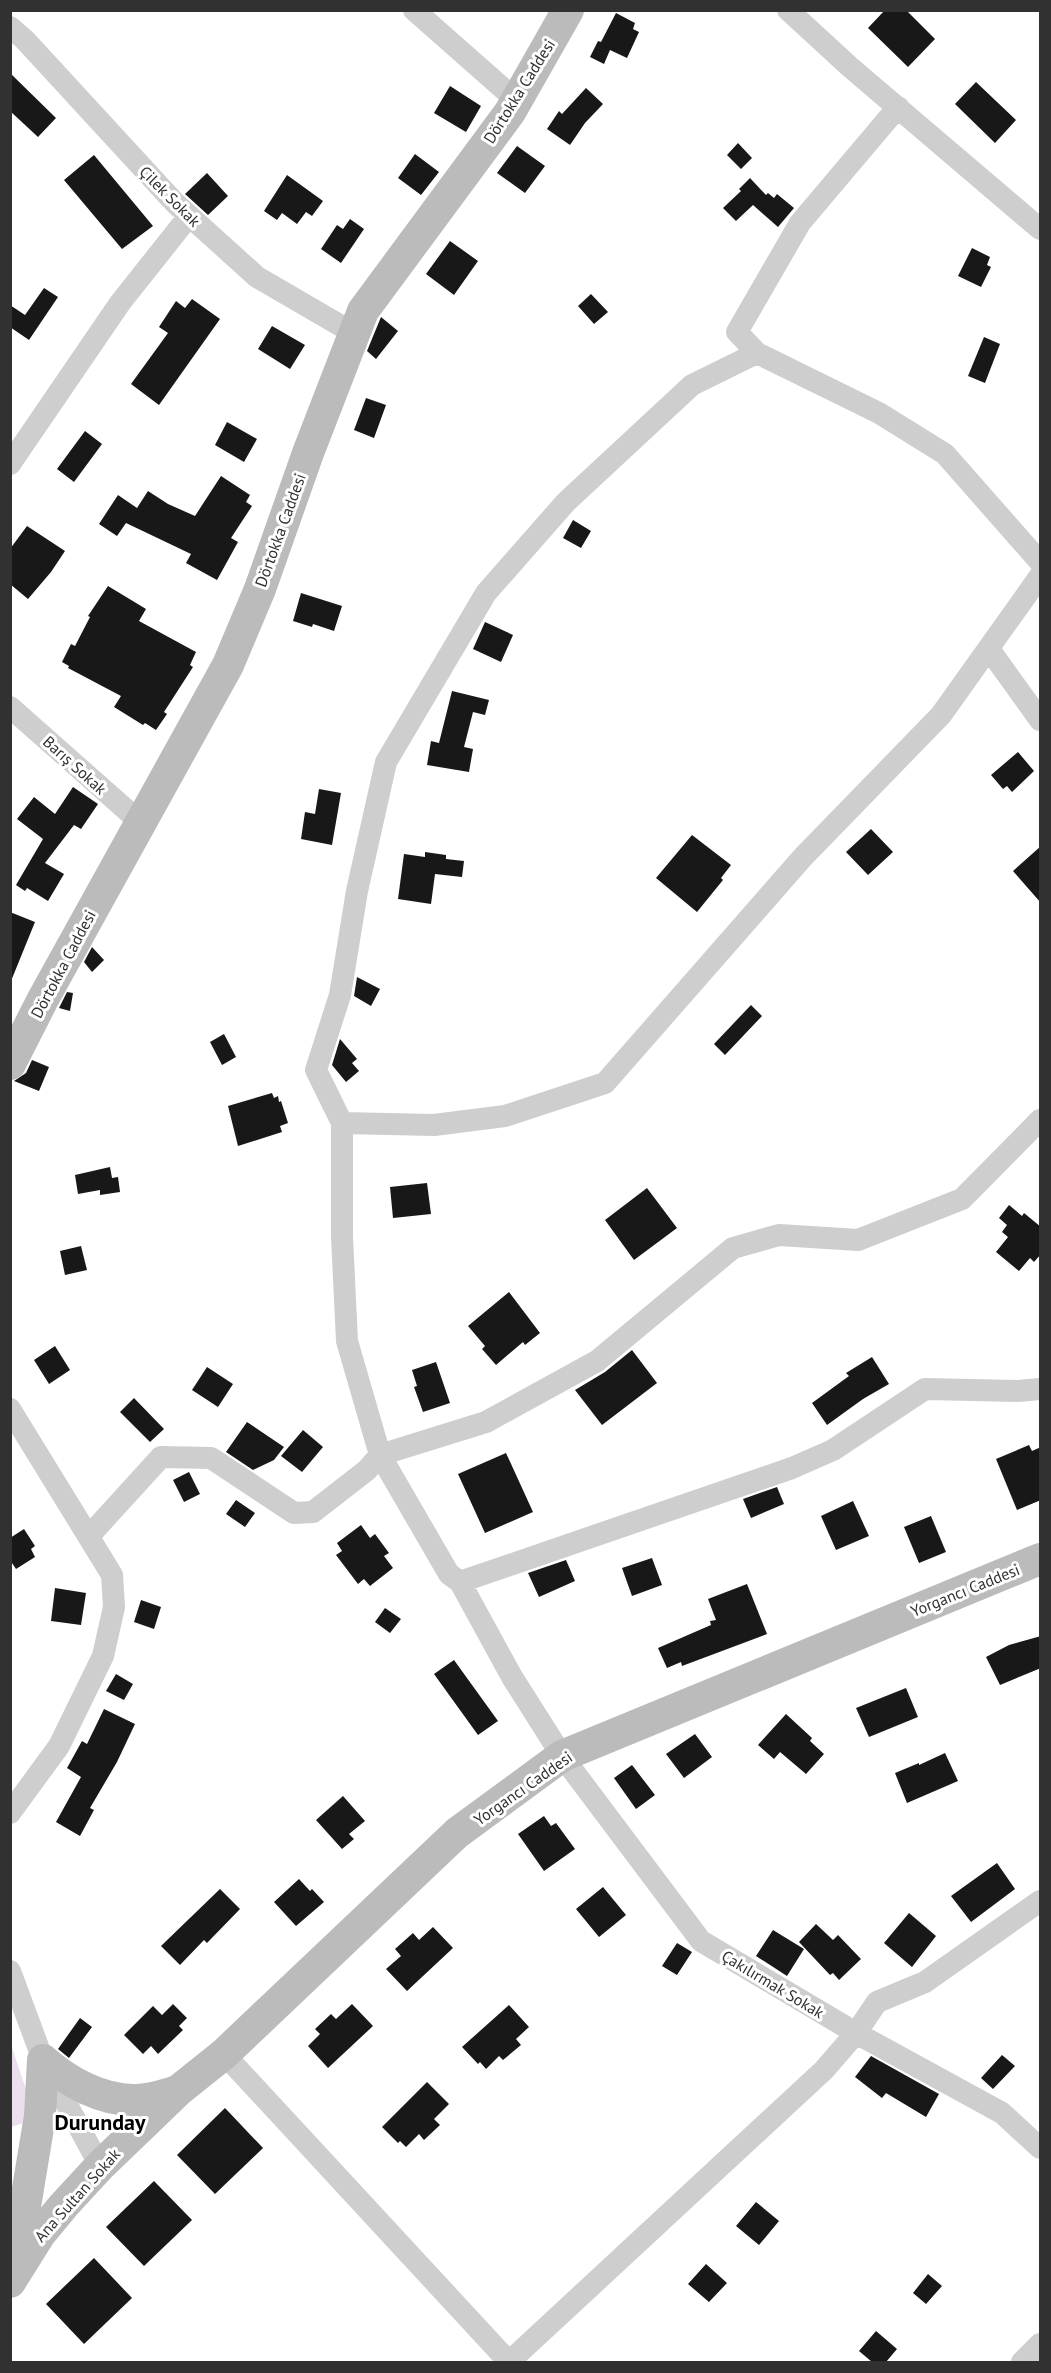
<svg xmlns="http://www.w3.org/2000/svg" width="1051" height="2373" viewBox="0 0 1051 2373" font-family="'PT Sans',sans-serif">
<rect width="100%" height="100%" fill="#fff"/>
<path fill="#ebdfee" d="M10,2042L36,2119L11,2127H10Z"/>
<path fill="#181818" d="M885,10H906L935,39L908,67L868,28Z
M616,13L635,23L633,29L639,32L627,58L610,50L604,64L590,57L598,41L601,42Z
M10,73L56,118L38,137L10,111Z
M976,82L1016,120L995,143L955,104Z
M450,86L481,106L466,132L434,113Z
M586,88L603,104L585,123L570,145L547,129L559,111L562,114Z
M738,143L752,158L741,169L727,155Z
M517,146L545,166L525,193L497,173Z
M415,154L439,172L421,195L398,178Z
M94,155L153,226L122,249L64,180Z
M207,173L228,196L208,215L185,194Z
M287,175L323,201L312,216L306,212L297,224L282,213L277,220L264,211Z
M750,178L766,195L768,193L774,198L777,194L794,208L778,227L753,205L736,221L723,208L741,191L739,189Z
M350,219L364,229L341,263L321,249L337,225L343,229Z
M450,241L478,261L454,295L426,274Z
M972,248L990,257L987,265L991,267L981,287L958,276Z
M44,288L58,297L29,340L10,327V305L25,315Z
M591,294L608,312L594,324L578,306Z
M192,299L220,319L159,405L131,384L168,333L159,327L176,301L185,308Z
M381,317L398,331L376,359L367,351Z
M272,326L305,345L290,369L258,349Z
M984,337L1000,344L985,383L968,376Z
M366,398L386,405L374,438L354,430Z
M227,422L257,439L244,462L215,445Z
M85,431L102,444L74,482L57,469Z
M221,476L250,495L246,502L252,506L231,538L238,542L217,580L186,563L191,554L126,523L117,536L99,524L118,495L137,508L148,491L168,504L195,516Z
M573,520L591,531L581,548L563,538Z
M27,526L65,551L51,572L28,599L10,584V549Z
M108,586L146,609L139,621L196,652L190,665L193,667L164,712L167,714L156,730L145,723L143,725L114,707L121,696L68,668L69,666L62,662L71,644L75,646L90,617L88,616Z
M301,593L342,606L334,631L313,624L312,627L293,621Z
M485,622L513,635L501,662L473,649Z
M452,691L489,700L485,715L473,712L464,747L473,749L469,772L427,765L431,741L439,743Z
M1018,752L1034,771L1012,792L1007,786L1003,789L991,775Z
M73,787L98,804L81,829L74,825L45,863L64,874L48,901L27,888L25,891L16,885L43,839L17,819L34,797L55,814Z
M319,789L341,793L332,845L301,839L305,812L315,814Z
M871,829L893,852L868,875L846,852Z
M692,835L731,865L721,878L723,880L697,912L656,878Z
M1041,846V903L1013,871Z
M425,852L446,855V859L464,861L462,877L435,874L431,904L398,899L404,854L425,857Z
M10,912L35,922L11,981H10Z
M92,947L104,960L92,972L84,962Z
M357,977L380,989L371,1006L354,996Z
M67,992L73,993L70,1011L59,1008Z
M751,1005L762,1016L725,1055L714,1044Z
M224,1034L236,1057L222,1065L210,1042Z
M340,1039L357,1059L352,1063L359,1071L346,1082L332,1065Z
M32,1060L49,1067L39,1091L14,1081L26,1073Z
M272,1093L274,1098L278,1096L279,1102L281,1101L288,1123L280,1126L282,1132L238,1146L228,1106Z
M110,1167L112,1178L118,1177L120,1192L100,1195V1190L78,1194L75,1175Z
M427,1183L431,1214L393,1218L390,1187Z
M647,1188L677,1228L634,1260L605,1220Z
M1009,1205L1022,1216L1024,1213L1041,1227V1254L1034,1262L1030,1258L1019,1271L996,1252L1008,1237L1002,1232L1007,1225L999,1218Z
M81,1246L87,1270L65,1275L60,1251Z
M509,1292L540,1333L525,1345L523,1342L496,1365L482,1349L485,1346L468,1326Z
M55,1346L70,1370L49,1384L34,1360Z
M632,1350L657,1383L602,1425L575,1390L605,1372Z
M872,1357L889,1384L863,1399L827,1425L812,1403L849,1376L846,1373Z
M436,1362L450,1403L423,1412L414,1387L417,1386L412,1370Z
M207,1367L233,1384L218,1407L192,1390Z
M134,1398L164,1429L150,1442L120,1412Z
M247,1422L284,1447L274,1460L253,1470L226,1452Z
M303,1430L323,1447L302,1472L281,1456Z
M1029,1445L1032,1451L1041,1447V1500L1017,1510L996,1459Z
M506,1453L533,1512L485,1533L458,1474Z
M189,1472L200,1494L184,1502L173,1480Z
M777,1487L784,1504L751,1518L743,1499Z
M236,1500L255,1513L245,1527L226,1514Z
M853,1501L869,1536L836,1550L821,1516Z
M931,1516L946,1552L919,1563L904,1527Z
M361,1525L370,1538L375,1534L389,1553L384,1556L393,1568L370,1586L364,1579L358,1584L336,1555L342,1551L337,1543Z
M24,1529L35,1546L31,1549L35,1557L16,1569L10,1560V1538Z
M652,1558L662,1585L632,1596L622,1568Z
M566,1560L575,1581L539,1597L528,1573Z
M747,1584L767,1634L682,1666L681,1662L667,1668L658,1648L711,1625L710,1621L716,1620L708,1599Z
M55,1588L86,1593L81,1625L51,1621Z
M141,1600L161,1607L154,1629L134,1622Z
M385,1608L401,1619L390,1633L375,1622Z
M1041,1636V1668L1000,1685L986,1657L1009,1645Z
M454,1660L498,1721L478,1735L434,1674Z
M116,1674L133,1684L124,1700L106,1691Z
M906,1688L918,1717L869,1737L856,1708Z
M104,1709L135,1724L117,1762L90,1808L94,1810L80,1836L56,1822L81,1777L67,1768L82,1741L87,1744Z
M786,1714L812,1738L810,1741L824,1754L806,1774L780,1752L774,1759L758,1745Z
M695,1734L712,1757L684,1778L666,1754Z
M945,1753L958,1781L907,1803L895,1773L919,1763V1765Z
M632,1765L655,1795L636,1809L614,1778Z
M343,1796L365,1821L349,1834L354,1839L342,1849L316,1820Z
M544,1816L551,1826L556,1823L575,1849L544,1871L518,1834Z
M997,1863L1015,1889L971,1922L951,1896Z
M299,1879L310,1891L312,1889L324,1902L296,1926L274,1902Z
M603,1887L626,1915L599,1937L576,1909Z
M220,1889L240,1909L207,1943L204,1940L180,1965L161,1946Z
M909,1913L936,1936L912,1967L884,1943Z
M816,1924L833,1940L838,1935L861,1959L839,1980L833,1973L830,1975L799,1942Z
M433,1927L453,1948L407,1991L386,1969L401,1956L395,1949L413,1933L419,1940Z
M773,1930L804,1949L787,1976L756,1956Z
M677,1943L692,1952L677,1975L662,1966Z
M173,2004L187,2018L179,2026L183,2030L158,2054L151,2046L143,2054L124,2035L153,2006L162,2015Z
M352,2004L373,2026L328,2068L308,2046L320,2034L315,2029L331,2014L336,2019Z
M509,2005L529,2027L516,2039L521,2045L503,2060L499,2056L486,2069L480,2062L478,2064L462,2047Z
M80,2018L92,2027L69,2058L58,2049Z
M1002,2055L1015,2066L993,2089L981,2078Z
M871,2056L939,2094L926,2117L886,2093L882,2098L855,2077Z
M427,2082L449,2104L434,2119L440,2125L424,2140L419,2134L406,2147L400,2141L398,2143L382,2127Z
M225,2108L263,2148L215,2194L177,2155Z
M154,2181L192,2220L144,2266L106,2227Z
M756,2202L779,2221L759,2245L736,2226Z
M94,2258L132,2298L84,2344L46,2304Z
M706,2264L727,2283L709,2302L688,2284Z
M928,2274L942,2286L926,2304L913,2293Z
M876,2331L897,2349L886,2362H872L859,2351Z"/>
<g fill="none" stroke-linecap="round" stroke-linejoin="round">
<path stroke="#cecece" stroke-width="22" d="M414,10L516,100
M788,10L850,67L1040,229
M10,27L25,40L175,203L257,277L355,334
M757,353L737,332L800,223L898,107
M10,464L120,303L189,216
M989,649L1040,720
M10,707L140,822
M1040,1120L962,1199L858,1240L779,1235L733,1248L597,1361L486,1422L380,1455L449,1574L460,1582L792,1468L833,1450L925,1389L1018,1391L1040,1389
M342,1123L316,1070L340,995L357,891L386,762L486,593L566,502L692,385L757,353L879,413L945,454L1040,562
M10,1409L112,1575L114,1607L103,1656L59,1746L10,1813
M89,1536L161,1457L211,1458L294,1513L313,1512L367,1470L380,1455L347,1341L342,1237V1123L434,1125L505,1116L605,1083L803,857L941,715L1040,576
M460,1582L512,1677L562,1756L701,1941L856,2033L1002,2113L1040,2148
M10,1971L43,2060L100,2166
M224,2054L509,2362
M509,2362L824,2070L856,2033L877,2002L925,1982L1040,1901
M1022,2362L1040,2344"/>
<path stroke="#bbb" stroke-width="32" d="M10,1064L43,999L228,665L260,589L308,453L363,311L510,112L568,10
M43,2060C68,2082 102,2101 136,2100C151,2100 164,2095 178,2091
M16,2261L40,2116L43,2060
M10,2282L40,2234L64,2205L100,2166L179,2090L224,2054L457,1833L562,1756L1040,1559"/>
</g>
<g text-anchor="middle" stroke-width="6" stroke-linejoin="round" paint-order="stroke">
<g font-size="16" fill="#313131" stroke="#fff">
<text transform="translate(519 91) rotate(-58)" y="6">Dörtokka Caddesi</text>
<text transform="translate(170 196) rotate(45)" y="6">Çilek Sokak</text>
<text transform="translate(280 530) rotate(-70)" y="6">Dörtokka Caddesi</text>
<text transform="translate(75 765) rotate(42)" y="6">Barış Sokak</text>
<text transform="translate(63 964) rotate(-62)" y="6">Dörtokka Caddesi</text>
<text transform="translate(965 1590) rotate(-22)" y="6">Yorgancı Caddesi</text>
<text transform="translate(523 1788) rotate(-35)" y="6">Yorgancı Caddesi</text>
<text transform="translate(773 1984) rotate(31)" y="6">Çakılırmak Sokak</text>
<text transform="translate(77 2195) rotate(-48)" y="6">Ana Sultan Sokak</text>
</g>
<g font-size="22" font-weight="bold" fill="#000" stroke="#fff">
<text x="100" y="2130">Durunday</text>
</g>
</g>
<rect width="1051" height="2373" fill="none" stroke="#313131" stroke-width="24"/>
</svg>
